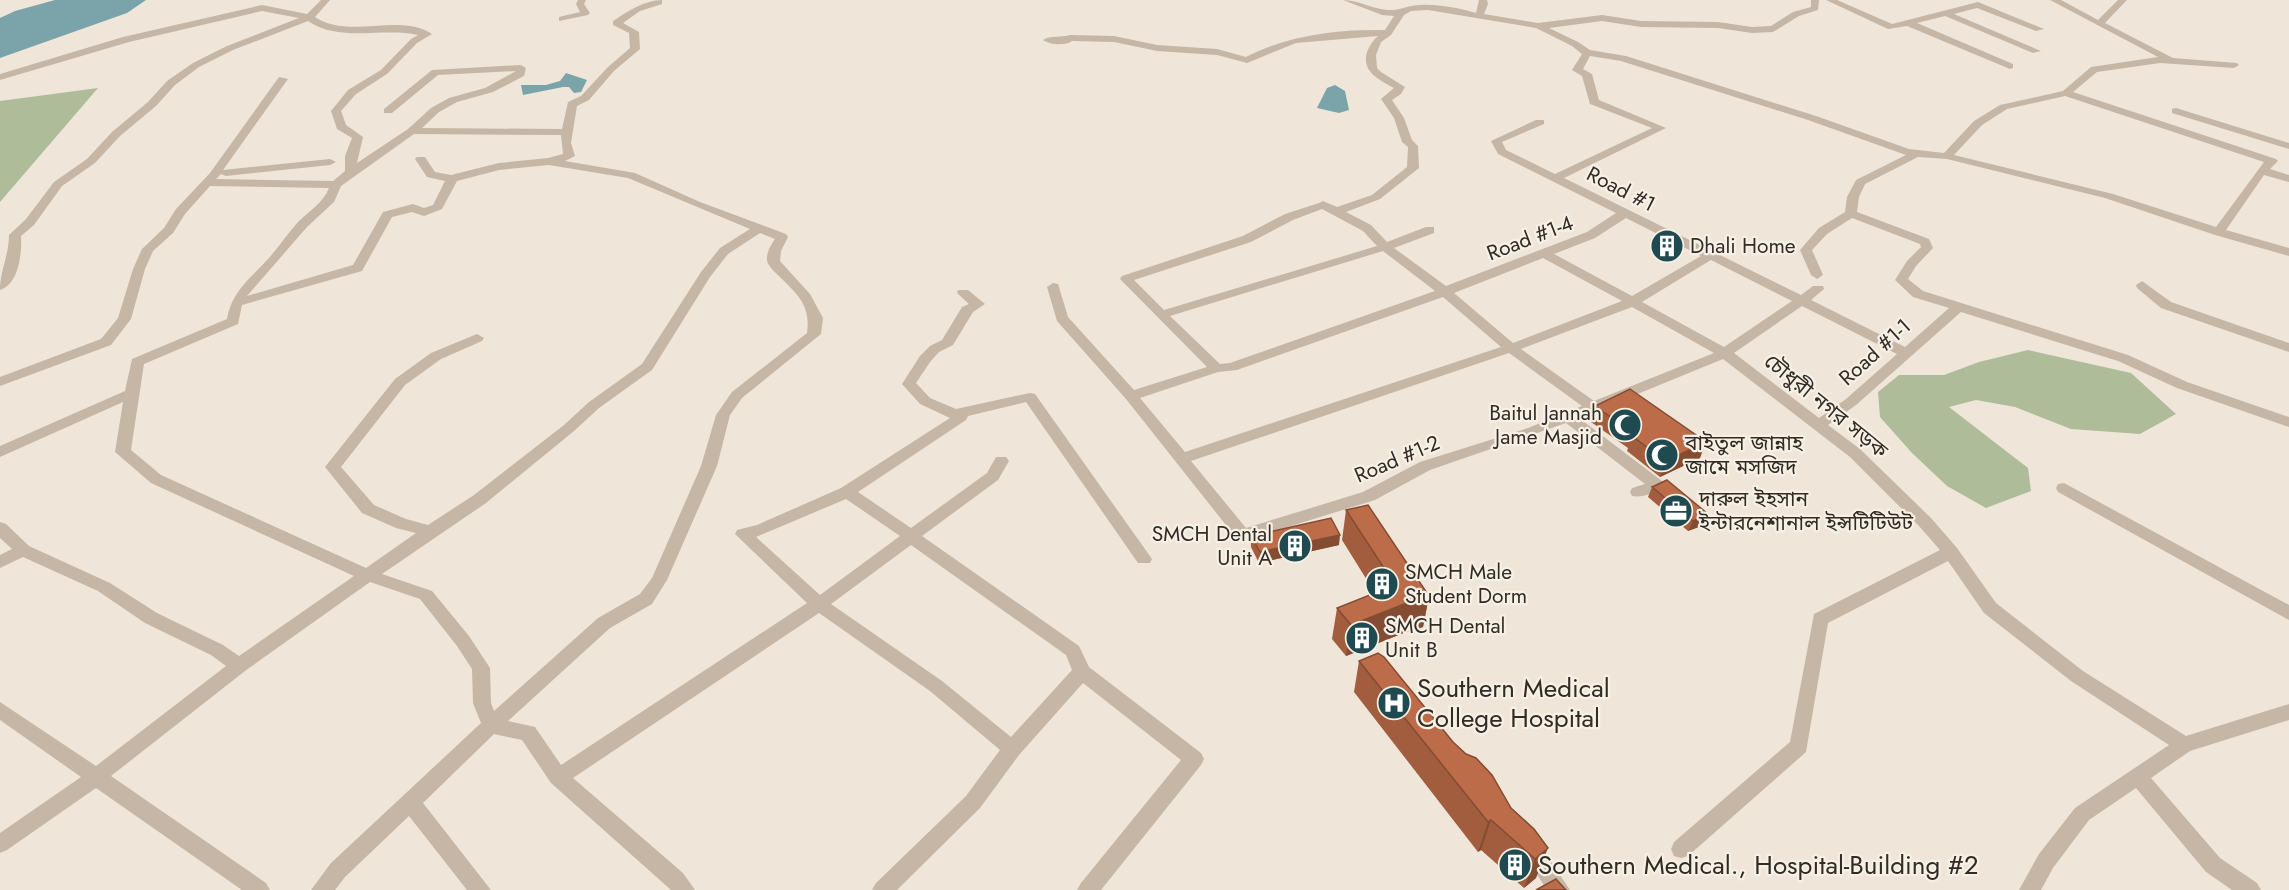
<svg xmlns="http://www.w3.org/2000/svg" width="2289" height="890" viewBox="0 0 2289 890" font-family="Jost,'Noto Sans Bengali',sans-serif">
<rect width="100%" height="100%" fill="#efe6d9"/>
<path fill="#afbc9a" d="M98,88L0,202V101Z
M2028,350L2131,373L2176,414L2140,434L2071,429L2015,407L1976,400L1949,407L2028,468L2031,491L1986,508L1947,486L1912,453L1880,417L1878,392L1899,375H1944L1979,362Z"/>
<path fill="#7aa4a9" d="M55,0H146L127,13L0,58V18L15,11Z
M566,73L587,80L581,92L574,93L569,87H563L523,95L521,85H546L560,81Z
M1335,85L1345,91L1349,110L1339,113L1317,108L1327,88Z"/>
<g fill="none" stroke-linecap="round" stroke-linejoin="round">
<path fill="#c6b6a6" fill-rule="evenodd" d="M321,0H330L315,17C349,40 400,12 432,34L417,43L387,74L356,94L341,111L346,125L363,137L357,163L408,129L431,108L449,98L485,88L516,71L438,75L392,113H384V109L432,70L521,65L526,68L524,76L493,92L457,102L439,112L422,128L562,129L568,102L581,96L608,67L630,48L629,33L613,25V21C628,11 645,0 662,0V4L640,11L623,23L639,32L640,49L614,71L589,100L577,106L571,143L575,156L565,161L635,173L700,202L786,234L788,237L781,251L780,261L810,294L823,318L821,334L742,398L730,415L717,466L667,580L652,604L610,628L508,721L535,727L561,765L807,603L735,534L737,530L757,525L841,488L950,418L920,404L902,384L920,356L930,346L942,340L962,307L969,304L957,293L958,290H968L985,304L973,312L953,345L939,352L930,362L916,383L930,398L956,409L1030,393L1035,394L1152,559L1150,563H1138L1026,402L968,416L966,420L858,492L911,528L987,473L996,457H1006L1009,461L998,480L922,536L1079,646L1089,667L1201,753L1204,759L1201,765L1101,890H1077L1081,883L1181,760L1083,683L1019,755L980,808L897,890H872L876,883L966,796L1000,750L930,691L819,613L573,778L683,873L695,890H671L551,783L522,740L494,734L423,803L491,890H467L409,816L345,877L335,890H311L331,863L481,723L473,703L472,669L457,646L420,599L370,582L245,671L111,776L266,883L270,890H242L96,788L7,850L0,853V833L81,777L0,720V702L96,766L226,666L211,655L145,623L98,591L23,557L0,568V555L12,549L0,538V522L6,524L29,546L110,583L157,613L223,645L239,656L354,576L151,483L115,452L123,402L0,457V446L125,391L132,359L227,319C232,291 250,279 268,259C279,247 287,234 298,222C310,210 323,203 329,188L210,186L185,214L173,233L153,251L145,269L131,319L111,345L0,386V377L101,339L118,318L133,269L142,249L164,228L176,209L210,173L279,77L288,79L223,170L330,159L336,162L330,165L226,176L221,174L216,179L333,181L345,171V156L352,138L337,129L331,111L348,90L381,70L411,39L418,35C383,27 340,43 308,21L233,50L199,67L175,85L156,106L120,136L95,163L62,186L34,225L21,236C22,253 19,284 0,290C0,271 9,255 9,235L26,219L54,182L87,159L112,132L148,102L167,81L193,63L227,46L299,18L262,11L129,42L0,80V74L123,37L262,5L307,14ZM414,134L561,135L563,154L548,158L499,163L451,175L435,172L425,157H417L415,159L427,177L445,181L433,205L424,208L413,204L383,212L353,265L247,296L307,227L334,202L341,186ZM549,165L628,178L750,229L720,248L701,272L642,364L589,402L564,425L474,495L428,525L406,519L374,505L341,467L405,385L441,359L482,341L484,338L477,334L431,353L395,379L325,467L362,513L396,528L416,533L366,568L161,475L131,450L144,364L238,324L242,305L362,271L392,217L412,212L424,216L442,209L457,181L499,170ZM760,233L775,239C771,245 766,253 767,261C769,267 774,271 779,276C797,294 811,305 807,333L732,392L716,415L701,466L652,578L640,594L598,618L494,711L491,703L490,668L469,636L432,591L382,574L486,503L574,431L599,408L652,370L710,277L728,254ZM846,499L900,536L820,595L756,537ZM911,545L1066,655L1072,670L1011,737L942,681L831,604Z
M578,0H586L584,4L590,13L588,15L559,21V17L580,12L576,4Z
M1343,0C1359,0 1372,9 1388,10C1399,11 1409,5 1420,5C1439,4 1458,8 1476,13L1479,0H1487L1488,4L1484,14L1538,23L1602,15L1641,21L1718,22L1752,27L1771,26L1793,12L1811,7V0H1819L1818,10L1799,16L1773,32L1752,33L1718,28L1641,27L1602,21L1549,28L1578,42L1590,50L1626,56L1816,116L1909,149L1944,153L1974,121L2000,105L2063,91L2091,67L2158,57L2050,0H2061L2098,20L2118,0H2127L2105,23L2173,58L2237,63L2239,65L2234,68L2160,63L2097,72L2073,92L2276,159L2278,161L2270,169L2289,175V182L2264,175L2226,230L2289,248V256L2215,235L2105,198L1947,159L1918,157L1865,184L1859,197L1857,212L1929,239L1933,248L1916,266L1908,279L1923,291L2128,355L2187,382L2289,417V427L2177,388L2118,361L1961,312L1856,405L1828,425L1860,449L1931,518L1957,548L1996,603L2083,671L2186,736L2289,704V720L2190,751L2151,778L2220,858L2257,883L2261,890H2232L2206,872L2136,788L2089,820L2053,868L2041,890H2019L2039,854L2075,808L2169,745L2071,681L1984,613L1948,561L1828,623L1806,752L1688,856L1681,858L1674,856L1671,849L1674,842L1790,742L1814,614L1940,550L1919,526L1850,457L1723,359L1579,418L1662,481L1665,485C1659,493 1642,498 1632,496L1630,492L1632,488L1645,484L1566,423L1430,470L1375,500L1243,541L1237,539L1126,399L1057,321L1047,287L1053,283L1058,284L1068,317L1134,390L1207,367L1120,279L1122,276L1243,236L1285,214L1319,203L1323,201L1337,207L1372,195L1407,167L1408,147L1402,142L1394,118L1381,99L1394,88C1380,80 1361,72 1367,52C1370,45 1373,40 1378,36L1296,43L1247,63L1217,55L1157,51L1114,42L1072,41C1066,46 1050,45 1043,40C1050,35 1062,38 1070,35L1114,36L1157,45L1217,49L1246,57C1289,35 1337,29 1385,30L1394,16L1382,15ZM1428,10L1536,28L1572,46L1582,54L1572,70L1582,76L1590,104L1652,128L1555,174L1506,150L1502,142L1544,124V120H1536L1491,141L1498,154L1616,213L1587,232L1446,286L1394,248L1434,233V227H1426L1387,242L1371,225L1346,212L1380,199L1419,168L1418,146L1412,140L1404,118L1392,100L1401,94L1405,87L1381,72L1377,68L1376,55L1381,42L1391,35L1404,15L1411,11ZM1590,56L1621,61L1808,120L1906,155L1856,180L1847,197L1845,212L1819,228L1800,250L1811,275L1817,279L1823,275L1812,250L1827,234L1852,218L1920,244L1921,247L1907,261L1895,280L1913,297L1949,308L1905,347L1811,300L1824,289L1823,286H1813L1801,295L1564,178L1666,128L1599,100L1592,74L1583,69ZM2065,96L2264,162L2216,227L2113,194L1954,155L1982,125L2007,109ZM1322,209L1363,231L1377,246L1164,310L1134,280L1251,242L1293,220ZM1626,218L1701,256L1632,296L1554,254L1595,238ZM1383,251L1435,291L1230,363L1220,364L1170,316ZM1543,258L1622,301L1513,343L1454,293ZM1711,260L1792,301L1724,347L1642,302ZM1443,297L1501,347L1185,452L1140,398L1218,372L1237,370ZM1802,306L1897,354L1846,399L1819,418L1734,353ZM1632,307L1714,353L1594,401L1521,349ZM1509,353L1582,406L1528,428L1420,462L1363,492L1246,528L1191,461Z
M1826,0H1837L1892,24L1978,2L2044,29L2036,31L1977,8L1954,14L2041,51L2033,53L1945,16L1917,23L2013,64V68L2010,69L1907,26L1888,29Z
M2176,108L2289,143V149L2172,113V109Z
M2142,281L2171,302L2289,343V352L2161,308L2137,288L2136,285Z
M2064,483L2289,605V620L2058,492L2056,488L2058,484Z
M1530,839L1537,841L1570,890H1547L1520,848L1523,841Z"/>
</g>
<path fill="#a25d3f" d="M1652,240L1682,243L1680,248L1669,254L1650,245Z
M1595,406L1700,458L1660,477L1627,451L1628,448L1591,422Z
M1652,487L1708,514L1704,525L1688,531L1648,497Z
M1346,510L1429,596L1423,627L1406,632L1346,656L1332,639L1337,608L1375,593L1342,540Z
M1251,536L1339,545L1259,563L1251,547Z
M1359,661L1453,742L1511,808L1534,829L1536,878L1524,888L1481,850L1478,852L1354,692Z"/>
<path fill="#844c33" d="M1682,243L1680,248L1669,254L1671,249Z
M1706,442L1700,458L1660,477L1666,461Z
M1708,514L1704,525L1688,531L1693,521Z
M1340,535L1339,545L1259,563L1260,552Z
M1429,596L1423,627L1406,632L1346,656L1351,625L1412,601Z
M1491,820L1481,850L1478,852L1488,822Z
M1548,848L1536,878L1524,888L1535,859Z"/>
<path fill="#bc6c49" stroke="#844c33" stroke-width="1.5" d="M1664,234L1682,243L1671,249L1652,240Z
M1630,389L1706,442L1666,461L1632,436L1635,434L1595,406Z
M1667,480L1708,514L1693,521L1652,487Z
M1368,505L1429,596L1412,601L1351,625L1337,608L1395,585L1346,510Z
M1331,518L1340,535L1260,552L1251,536Z
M1378,653L1384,657L1453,742L1466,754L1476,758L1492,775L1511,808L1534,829L1548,848L1535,859L1491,820L1488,822L1359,661Z
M1556,879L1566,890H1536Z"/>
<defs>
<g id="building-disc" transform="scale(1.725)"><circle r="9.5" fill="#1f4a50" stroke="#f7f0e5"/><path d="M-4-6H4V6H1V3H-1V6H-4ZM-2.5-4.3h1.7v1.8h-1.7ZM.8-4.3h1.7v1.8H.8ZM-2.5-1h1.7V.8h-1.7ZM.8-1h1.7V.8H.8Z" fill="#fff"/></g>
<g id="mosque-disc" transform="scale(1.725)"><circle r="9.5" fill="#1f4a50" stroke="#f7f0e5"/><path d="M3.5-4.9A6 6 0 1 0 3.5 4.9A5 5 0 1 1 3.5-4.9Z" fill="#fff"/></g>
<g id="office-disc" transform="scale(1.725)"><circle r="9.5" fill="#1f4a50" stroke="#f7f0e5"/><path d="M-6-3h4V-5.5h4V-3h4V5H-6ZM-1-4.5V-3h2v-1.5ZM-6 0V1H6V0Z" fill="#fff"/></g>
<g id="hospital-disc" transform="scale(1.725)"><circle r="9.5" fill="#1f4a50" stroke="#f7f0e5"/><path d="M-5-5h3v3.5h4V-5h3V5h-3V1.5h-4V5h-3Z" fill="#fff"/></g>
</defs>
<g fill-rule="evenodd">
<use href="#building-disc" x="1667" y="246"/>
<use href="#mosque-disc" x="1625" y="425"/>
<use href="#mosque-disc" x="1662" y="455"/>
<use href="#office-disc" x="1676" y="511"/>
<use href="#building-disc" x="1295" y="546"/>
<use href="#building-disc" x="1382" y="584"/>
<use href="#building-disc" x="1362" y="638"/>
<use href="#hospital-disc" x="1394" y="703"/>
<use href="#building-disc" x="1515" y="865"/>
</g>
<g text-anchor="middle" stroke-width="4.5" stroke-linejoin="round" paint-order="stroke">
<g font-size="21" fill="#322b26" stroke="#f7f0e5">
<text transform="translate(1621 189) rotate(27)" y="7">Road #1</text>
<text transform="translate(1530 238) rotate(-21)" y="7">Road #1-4</text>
<text transform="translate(1875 352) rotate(-42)" y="7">Road #1-1</text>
<text transform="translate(1826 406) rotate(39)" y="7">চৌধুরী নগর সড়ক</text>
<text transform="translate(1397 459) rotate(-23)" y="7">Road #1-2</text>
</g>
<g font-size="21" fill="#322b26" stroke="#f7f0e5" text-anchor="start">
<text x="1690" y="253">Dhali Home</text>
<text x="1602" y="420" text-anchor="end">Baitul Jannah<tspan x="1602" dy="24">Jame Masjid</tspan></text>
<text x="1685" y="450">বাইতুল জান্নাহ<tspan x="1685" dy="24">জামে মসজিদ</tspan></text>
<text x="1699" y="506">দারুল ইহসান<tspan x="1699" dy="24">ইন্টারনেশানাল ইন্সটিটিউট</tspan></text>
<text x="1272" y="541" text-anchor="end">SMCH Dental<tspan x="1272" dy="24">Unit A</tspan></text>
<text x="1405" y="579">SMCH Male<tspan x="1405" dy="24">Student Dorm</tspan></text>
<text x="1385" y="633">SMCH Dental<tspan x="1385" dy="24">Unit B</tspan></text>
</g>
<g font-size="26" fill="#322b26" stroke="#f7f0e5" text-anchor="start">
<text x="1417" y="697">Southern Medical<tspan x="1417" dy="30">College Hospital</tspan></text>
<text x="1538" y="874">Southern Medical., Hospital-Building #2</text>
</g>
</g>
</svg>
